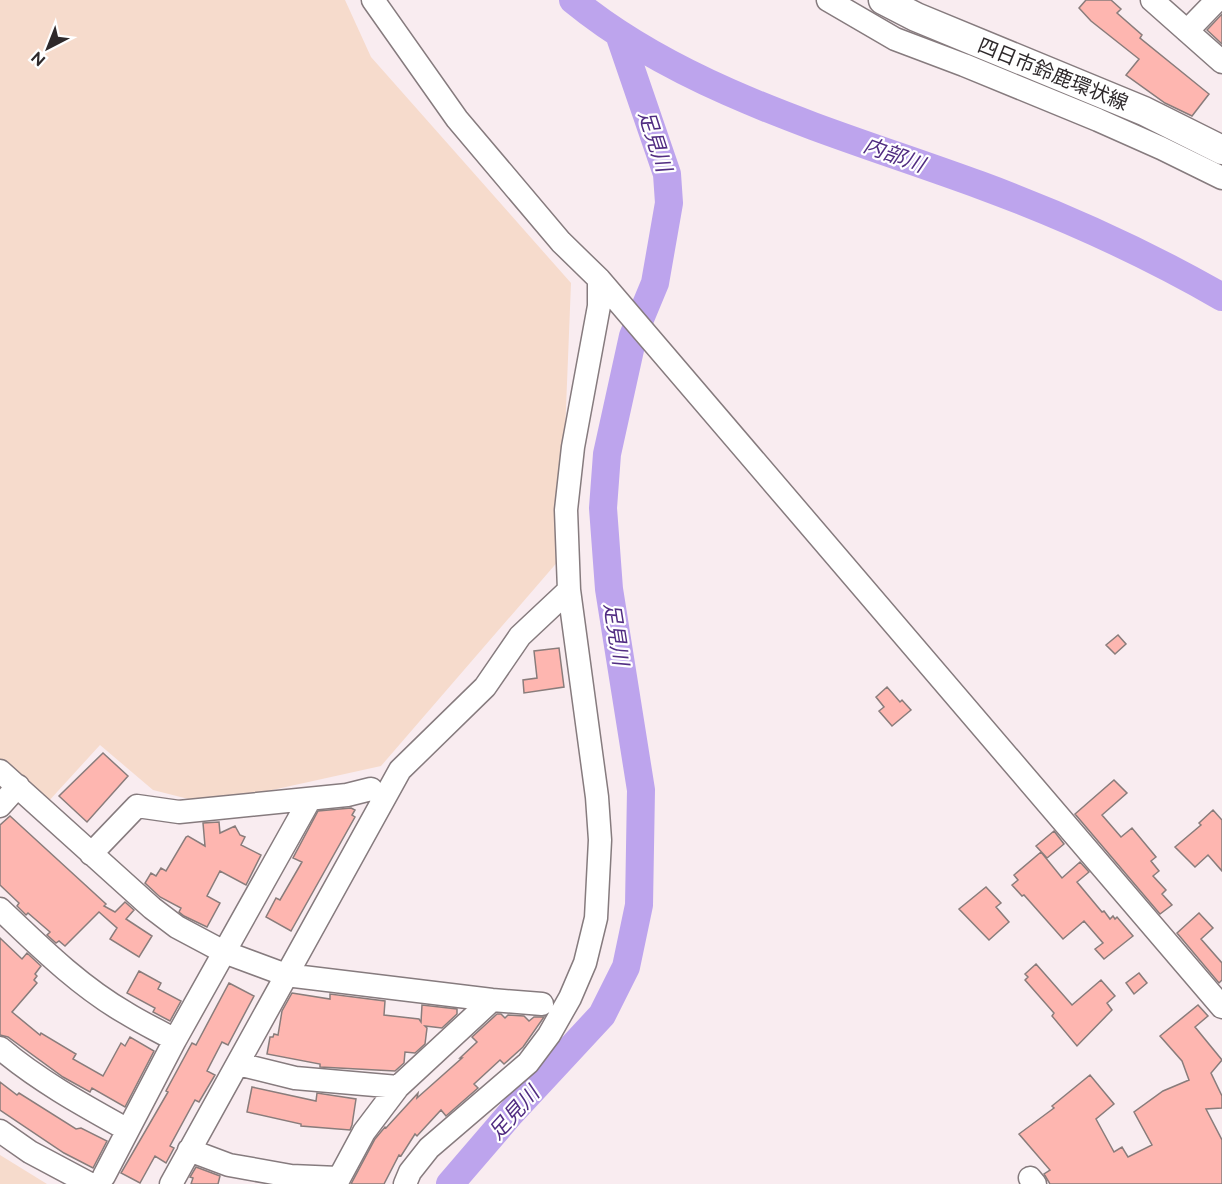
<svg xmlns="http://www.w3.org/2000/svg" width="1222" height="1184" viewBox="0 0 1222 1184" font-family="Raleway,'Noto Sans JP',sans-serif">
<rect width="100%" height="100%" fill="#f9ecf0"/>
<path fill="#f6dbcc" d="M0,0H345L371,57L571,283L560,559L381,766L208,804L153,790L100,745L47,803L0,761Z
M0,1155L47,1184H0Z"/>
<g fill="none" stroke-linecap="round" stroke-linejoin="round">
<path stroke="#bda4ed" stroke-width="28" d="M573,0C686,93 844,135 980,185C1064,216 1144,252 1222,297
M450,1184L511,1113L602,1015L626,967L639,905L641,790L609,589L603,508L607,454L633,336L655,283L669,203L667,174L619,34"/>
</g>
<path fill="#feb6b0" stroke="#897c7b" stroke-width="1.5" d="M1086,0H1111L1121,9L1117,13L1142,35L1140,38L1209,94L1192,116L1165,103L1126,75L1139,59L1091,21L1079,8Z
M1222,14V44L1207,30Z
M1118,635L1126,644L1115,654L1106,645Z
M559,648L564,687L524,693L523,680L537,678L534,651Z
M887,687L900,702L902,700L911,710L892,726L879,711L884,707L876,697Z
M103,753L128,776L87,822L59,796Z
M1114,780L1127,793L1102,815L1121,837L1132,828L1156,857L1151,861L1159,871L1153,876L1166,890L1162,894L1172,905L1160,914L1075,814Z
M351,808L355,810L352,815L355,817L291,931L266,917L276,898L280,900L302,862L293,858L318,811Z
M1213,810L1222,820V871L1208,855L1195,867L1175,847L1201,825L1199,823Z
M10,816L106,904L104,906L115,912L125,902L134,910L126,919L152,936L139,957L110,939L117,928L99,912L65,946L59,941L56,943L47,935L50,932L28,913L26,915L17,906L19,903L0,885V825Z
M219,822L220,833L235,826L240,835L245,837L241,845L261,855L246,885L220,871L207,896L220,903L207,927L184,916L179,912L181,908L160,897L145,883L151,873L156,876L161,868L166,871L186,837L188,836L205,846L203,823Z
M1054,831L1064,844L1047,858L1036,846Z
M1041,852L1062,878L1080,862L1089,872L1077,882L1102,912L1104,911L1110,919L1113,916L1115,919L1117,917L1133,936L1104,959L1095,949L1103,943L1084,921L1063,939L1024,895L1022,896L1012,885L1018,880L1014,875Z
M986,887L1001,903L996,907L1009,922L989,940L959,909Z
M1199,913L1213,928L1201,939L1222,963V980L1219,983L1177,933Z
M0,938L22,959L27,953L41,966L35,974L37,976L34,980L37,983L12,1012L40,1035L41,1033L76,1054L73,1059L103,1076L121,1043L125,1046L130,1037L154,1051L125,1107L92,1088L90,1092L63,1077L8,1037L0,1035Z
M1036,964L1072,1005L1101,980L1115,996L1107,1003L1112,1010L1077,1046L1052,1016L1054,1013L1025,980L1028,977L1025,974Z
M139,971L161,983L158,989L181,1001L170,1021L153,1012L155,1008L127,993Z
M1139,973L1147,983L1134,994L1126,983Z
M229,983L254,996L228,1045L222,1042L207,1071L215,1075L199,1102L195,1100L170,1146L174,1148L166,1163L155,1156L140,1183L121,1173L168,1092L166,1091L192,1043L196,1045Z
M292,993L330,999V994L385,1001L384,1015L419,1019L421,1022L422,1005L457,1009V1014L442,1028L425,1026L427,1028L425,1044L415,1053L405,1052L404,1063L395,1071L320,1067V1064L267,1054L270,1037H273L274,1034L278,1035L282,1011Z
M1198,1005L1208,1016L1195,1027L1222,1060L1211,1073L1222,1096V1108L1206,1109L1222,1140V1184H1050L1044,1174L1050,1170L1019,1134L1054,1108L1052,1106L1090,1075L1114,1104L1096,1119L1114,1152L1122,1147L1128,1157L1152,1145L1134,1112L1163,1091L1189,1080L1182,1061L1160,1036Z
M497,1014H501L505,1018L508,1015L524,1016L529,1021L534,1017H544L523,1047L504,1064L500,1060L474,1084L478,1088L446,1116L441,1110L417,1136L415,1134L401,1156L399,1155L384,1184H351L375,1139L385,1127L386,1128L418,1093L417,1098L462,1058H460L477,1042L472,1037Z
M0,1082L17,1095L19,1093L76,1129L81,1128L107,1141L93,1168L64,1153L0,1110Z
M252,1087L316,1101L317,1093L356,1099L352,1125L350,1130L301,1126V1124L247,1112Z
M196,1167L220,1176L218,1184H191L193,1178L190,1177Z"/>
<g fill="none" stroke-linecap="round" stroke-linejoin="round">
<g stroke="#867b7e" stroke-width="25">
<path id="minor" d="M373,0L457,119L561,242L599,279L1222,1007
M828,0L895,39L964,65L1098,120L1161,148L1222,178
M1152,0L1222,62
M1187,31L1217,0
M0,771L152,908L177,927L224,952L286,975L492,1000L542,1004
M0,806L18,786
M91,854L137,806L179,812L347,795L371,789
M0,909C39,946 79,986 126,1013C142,1023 159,1031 175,1040
M0,1048C39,1081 83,1105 128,1130L175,1040L310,799
M238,1064L295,1078L398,1087
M0,1131L30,1152L90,1184
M189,1150L229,1165L291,1176L338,1178
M104,1176L128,1130
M1030,1178L1035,1184
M171,1184L400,770L485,687L520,636L569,590
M336,1184L364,1132L398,1087L492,1000
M405,1184L410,1172L429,1148L528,1063L549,1035L570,998L585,963L596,918L600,840L597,797L569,590L566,510L573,447L599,306V279"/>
</g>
<g stroke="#867b7e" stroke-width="31">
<path id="major" d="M883,0L916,17L1144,111L1222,150"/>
</g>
<use href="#minor" stroke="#fff" stroke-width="22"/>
<use href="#major" stroke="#fff" stroke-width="28"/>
</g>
<g text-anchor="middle" stroke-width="4.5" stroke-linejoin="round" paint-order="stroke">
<g font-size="20" fill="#2e292b" stroke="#fff">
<text transform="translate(1053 74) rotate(22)" y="7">四日市鈴鹿環状線</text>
</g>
<g font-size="21" font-style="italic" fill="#512d82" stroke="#fff">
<text transform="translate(655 141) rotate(72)" y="7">足見川</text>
<text transform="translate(894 155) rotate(20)" y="7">内部川</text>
<text transform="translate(616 634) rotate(81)" y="7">足見川</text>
<text transform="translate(514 1113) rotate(-48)" y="7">足見川</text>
</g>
</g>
<g transform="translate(48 48) rotate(222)" stroke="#ffffff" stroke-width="4.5" paint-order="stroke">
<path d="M0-4.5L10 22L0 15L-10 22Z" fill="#2e292b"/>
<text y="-9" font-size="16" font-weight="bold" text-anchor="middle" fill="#2e292b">N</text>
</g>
</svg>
